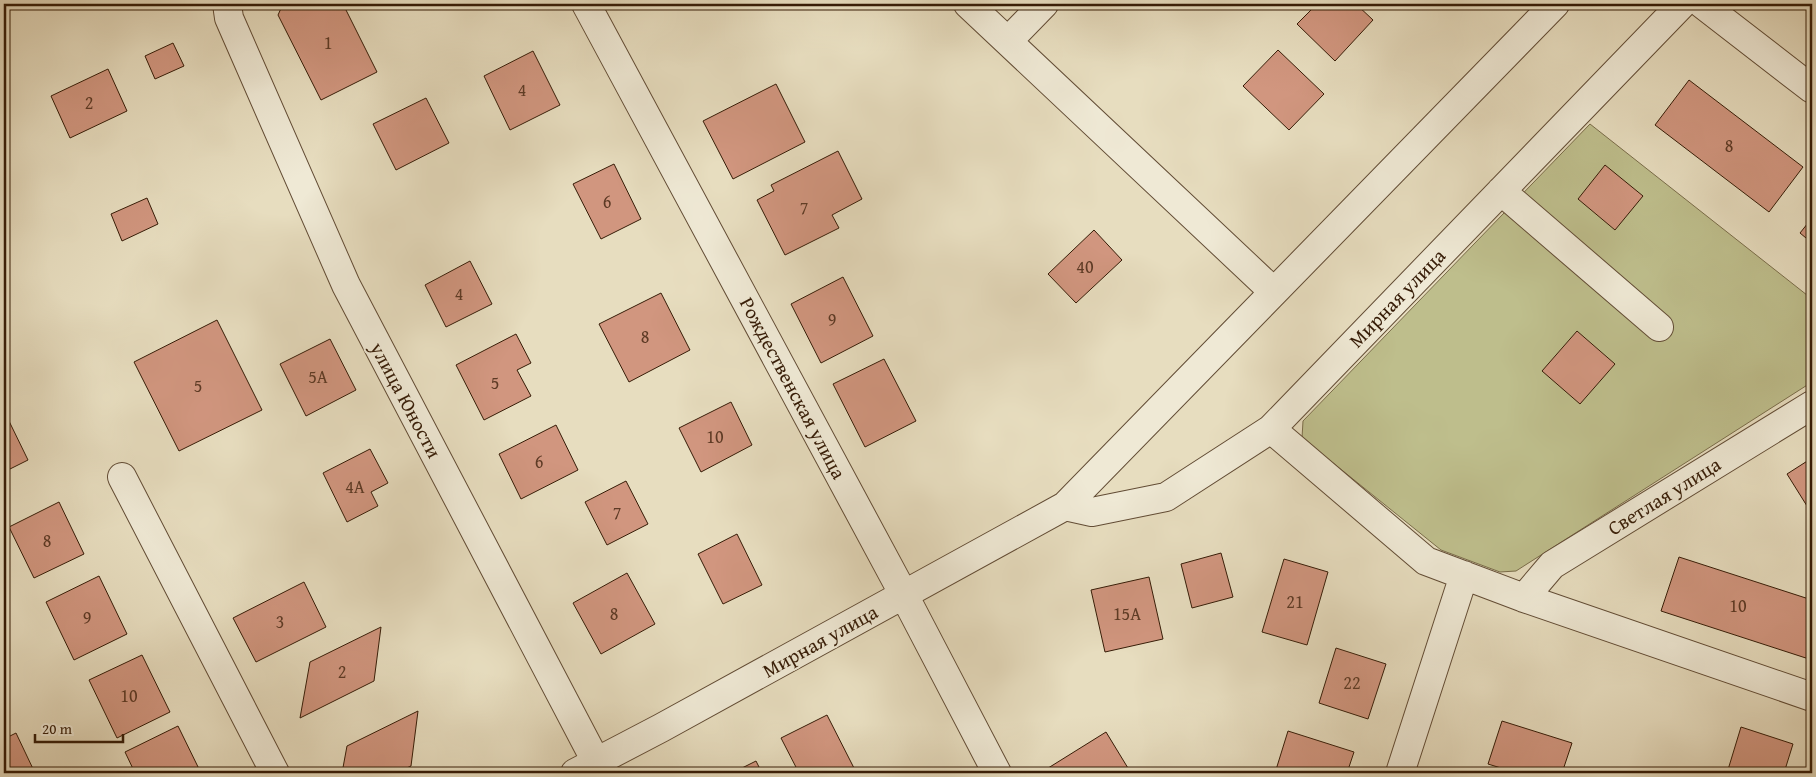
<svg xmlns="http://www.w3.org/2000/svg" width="1816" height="777" viewBox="0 0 1816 777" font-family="'Gentium Book Plus',serif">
<rect width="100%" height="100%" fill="#e7ddbf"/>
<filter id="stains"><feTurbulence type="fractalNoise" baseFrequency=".004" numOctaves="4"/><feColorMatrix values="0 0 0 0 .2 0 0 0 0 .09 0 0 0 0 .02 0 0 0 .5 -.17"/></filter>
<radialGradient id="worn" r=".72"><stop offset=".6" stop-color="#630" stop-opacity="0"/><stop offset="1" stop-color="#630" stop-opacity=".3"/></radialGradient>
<path fill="#bebe8c" stroke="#7a6d4a" d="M1590,124L1812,299V382L1516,571L1500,572L1441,550L1302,438L1303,421Z"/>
<path fill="#d1967f" stroke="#361c07" d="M283,4H343L377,72L321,100L278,15Z
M1317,4H1356L1373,20L1335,61L1297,24Z
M173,43L184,66L155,79L145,56Z
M1278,50L1324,94L1289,130L1243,86Z
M533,51L560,105L510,130L484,76Z
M108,69L127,111L70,138L51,96Z
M1689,80L1803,167L1769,212L1655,125Z
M776,84L805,142L733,179L703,121Z
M426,98L449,143L396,170L373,124Z
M838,151L862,199L832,215L839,228L785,255L757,200L774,191L771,185Z
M614,164L641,219L601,239L573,184Z
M1605,165L1643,196L1615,230L1578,199Z
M147,198L158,224L122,241L111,214Z
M1812,218V243L1800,233Z
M1094,230L1122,260L1076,303L1048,274Z
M470,261L492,304L446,327L425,285Z
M843,277L873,336L821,363L791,304Z
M661,293L690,350L629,382L599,324Z
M217,320L262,410L179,451L134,362Z
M1577,331L1615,364L1580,404L1542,371Z
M516,334L531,363L517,370L531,396L484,420L456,365Z
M330,339L356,390L306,416L280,364Z
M884,359L916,421L865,447L833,384Z
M731,402L752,445L701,472L679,428Z
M8,419L28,460L4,472V421Z
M556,425L578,470L521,499L499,454Z
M370,449L388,483L371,492L378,506L347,522L323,473Z
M1812,458V514L1787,474Z
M626,481L648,524L607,545L585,502Z
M59,502L84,554L34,578L9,527Z
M737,534L762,585L723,604L698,554Z
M1221,553L1233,597L1192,608L1181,564Z
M1679,557L1812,600V660L1661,611Z
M1284,559L1328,572L1307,645L1262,632Z
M627,573L655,624L601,654L573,603Z
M99,576L127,634L74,660L46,602Z
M1149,577L1163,639L1105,652L1091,590Z
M304,582L326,627L256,662L233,618Z
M381,627L374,681L300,718L310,662Z
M1336,648L1386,664L1368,719L1319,703Z
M142,655L170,712L117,738L89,680Z
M418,711L411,766L396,773H342L347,746Z
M827,715L855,770L848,773H799L781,738Z
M1502,721L1572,743L1562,773H1517L1488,764Z
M178,726L201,773H135L125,752Z
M1741,727L1793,744L1784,773H1727Z
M1288,731L1354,752L1347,773H1275Z
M1106,732L1131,773H1047L1045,770Z
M16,733L35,773H4V739Z
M756,761L762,773H732Z"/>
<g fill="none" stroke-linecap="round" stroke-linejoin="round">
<g stroke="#624c35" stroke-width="30">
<path id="minor" d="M227,4L229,18L346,285L602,773
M586,4L904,595L997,773
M968,4L1274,292
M1702,4L1812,89
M1008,41L1044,4
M1501,191L1659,327
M1271,429L1426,561L1524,598L1812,697
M122,477L275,773
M1065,506L1092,512L1166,497L1271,429L1682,4
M1524,598L1552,565L1812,405
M575,773L661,728L1065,506L1555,4
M1400,773L1464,575"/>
</g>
<use href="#minor" stroke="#efe9d5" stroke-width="28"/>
</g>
<g text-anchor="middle" stroke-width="4" stroke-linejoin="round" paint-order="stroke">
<g font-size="18" fill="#5d3a25">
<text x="328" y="49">1</text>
<text x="522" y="96">4</text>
<text x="89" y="109">2</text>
<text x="1729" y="152">8</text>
<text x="607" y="208">6</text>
<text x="804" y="214">7</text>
<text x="1085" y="273">40</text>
<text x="459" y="300">4</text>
<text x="832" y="326">9</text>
<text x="645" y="343">8</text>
<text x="318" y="383">5А</text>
<text x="495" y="389">5</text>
<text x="198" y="392">5</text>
<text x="715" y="443">10</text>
<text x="539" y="468">6</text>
<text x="355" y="493">4А</text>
<text x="617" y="519">7</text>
<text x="47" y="547">8</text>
<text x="1295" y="608">21</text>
<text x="1738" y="612">10</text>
<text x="614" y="620">8</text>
<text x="1127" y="620">15А</text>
<text x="87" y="624">9</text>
<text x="280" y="628">3</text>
<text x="342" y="678">2</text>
<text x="1352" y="689">22</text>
<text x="129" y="702">10</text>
</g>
<g font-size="20" fill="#361c07" stroke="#efe9d5">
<text transform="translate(1397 298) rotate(-46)" y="7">Мирная улица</text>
<text transform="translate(793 388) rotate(62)" y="7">Рождественская улица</text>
<text transform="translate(406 400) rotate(62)" y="7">улица Юности</text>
<text transform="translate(1664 496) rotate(-32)" y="7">Светлая улица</text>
<text transform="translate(820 641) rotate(-29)" y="7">Мирная улица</text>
</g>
</g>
<rect width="1816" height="777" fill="none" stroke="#e7ddbf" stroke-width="20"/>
<rect x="5" y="5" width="1806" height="767" fill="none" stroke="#361c07" stroke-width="2.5"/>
<rect x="10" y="10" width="1796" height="757" fill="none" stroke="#361c07"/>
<path d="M35 734v8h88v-8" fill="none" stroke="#361c07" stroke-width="2.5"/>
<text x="42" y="734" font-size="15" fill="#361c07" stroke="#efe9d5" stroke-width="4" paint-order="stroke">20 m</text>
<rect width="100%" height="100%" filter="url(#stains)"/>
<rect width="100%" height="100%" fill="url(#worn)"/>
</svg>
